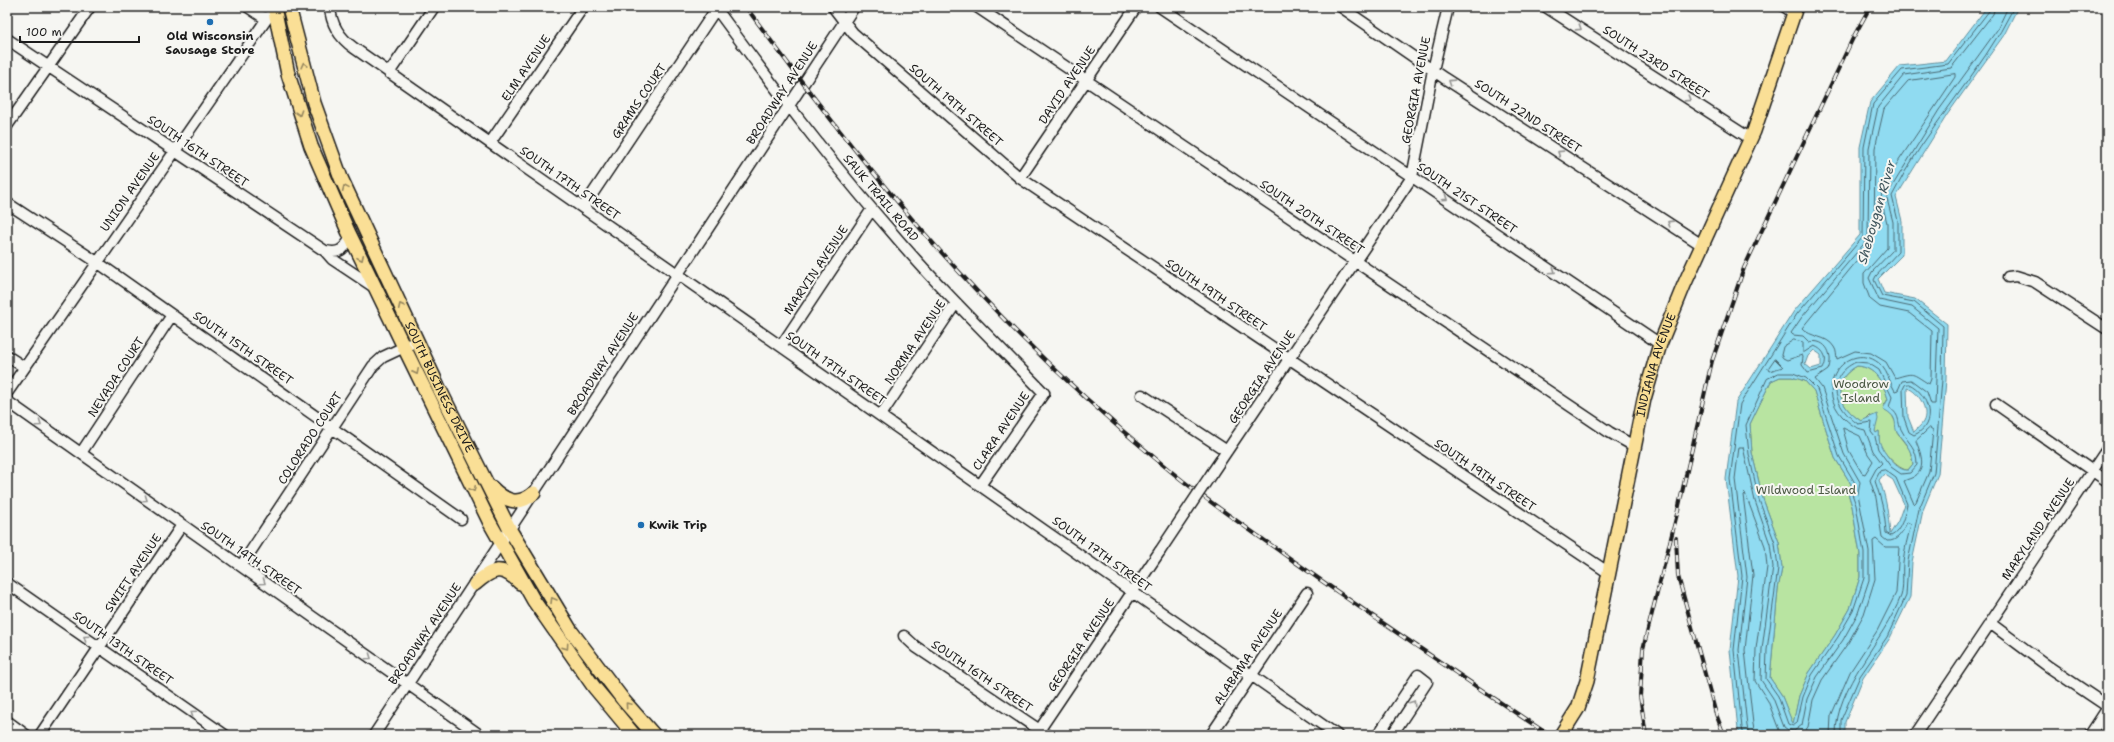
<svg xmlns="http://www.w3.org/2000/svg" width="2114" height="742" viewBox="0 0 2114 742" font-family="'Shantell Sans',sans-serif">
<rect width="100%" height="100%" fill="#f6f6f2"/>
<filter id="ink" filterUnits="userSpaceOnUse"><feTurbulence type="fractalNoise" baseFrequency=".025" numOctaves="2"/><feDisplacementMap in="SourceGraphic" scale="8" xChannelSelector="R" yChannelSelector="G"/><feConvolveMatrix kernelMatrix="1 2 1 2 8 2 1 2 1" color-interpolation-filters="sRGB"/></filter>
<g filter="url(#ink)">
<path fill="#b8e4a1" stroke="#6a805e" d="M1857,366C1875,367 1883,382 1888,399L1883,407L1892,415L1896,423L1897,433L1910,450L1913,464L1908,470C1899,471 1879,449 1879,440C1879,437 1879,434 1879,431L1876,433L1875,431L1870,415L1865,420L1861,421C1838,406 1829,381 1857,366Z
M1780,377H1792L1805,381L1814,391L1835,458L1851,484L1848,493L1852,506L1860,554V577L1850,609L1835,635L1809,673L1799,696L1793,725L1781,694L1770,678L1778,589L1782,568L1779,542L1763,499L1752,453L1750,424L1771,381Z"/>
<path fill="#90dbf1" stroke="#628f9c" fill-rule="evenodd" d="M1987,7H2018L2004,35L1947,115L1896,197L1902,221V255L1878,279L1884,293L1915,299L1947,324L1946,380L1938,474L1923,510L1912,562L1910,597L1890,638L1863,678L1845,722V735H1741L1738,730L1730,650L1738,576L1726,479L1736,402L1794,311L1860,235V147L1870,102L1900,66L1946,61ZM1814,350L1821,355V366L1811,369L1805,364L1808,356ZM1857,366C1875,367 1883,382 1888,399L1883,409C1901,418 1892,425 1898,434C1906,444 1912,450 1913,464L1908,470C1898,472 1883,452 1880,443C1878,439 1880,435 1879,431L1876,433L1875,431L1878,419L1877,414L1861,421C1838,406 1829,381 1857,366ZM1780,377H1792L1805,381L1814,391L1835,458L1851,484L1848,493L1852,506L1860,554V577L1850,609L1835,635L1809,673L1799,696L1793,724L1781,694L1770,678L1778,589L1782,568L1779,542L1763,499L1752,453L1750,424L1771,381ZM1907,388C1918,391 1930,410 1923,422C1921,426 1916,429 1914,432L1908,417ZM1884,474L1893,480L1904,504L1898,521L1890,534C1888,516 1887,498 1879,480Z"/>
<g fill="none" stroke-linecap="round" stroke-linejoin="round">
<path stroke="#4a6871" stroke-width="1" d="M1955,74V77L1896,165L1882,192L1881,199L1887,223V248L1864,274V283L1870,299L1880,307L1909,313L1932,331L1931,379L1929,384C1911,373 1915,372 1895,378L1886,362L1871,353L1855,351L1837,359C1836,356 1837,351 1834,347C1827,335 1810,338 1802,328L1874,240L1875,148L1884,109L1908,81Z
M1794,340L1803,342V353L1814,346C1825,350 1828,359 1823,369L1808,373L1802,365L1803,357L1802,355L1787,360L1783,358L1781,355L1783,347Z
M1775,359L1783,367L1769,371L1768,369Z
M1856,362L1868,363L1879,370L1892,397L1889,407C1902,417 1896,421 1902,431C1909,445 1917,447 1917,465L1910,473L1901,474L1891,467L1878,449L1875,437L1871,432L1872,422L1858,424C1834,407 1824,377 1856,362Z
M1779,373H1793L1806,378L1817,389L1839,456L1855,483L1852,494L1856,505L1864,553V578L1853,611L1838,637L1812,675L1803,697L1797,723L1793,726L1788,724L1778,696L1766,679L1767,650L1778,568L1775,543L1759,500L1749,454L1746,425L1767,379Z
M1909,384C1929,393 1938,425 1914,435L1909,432L1904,418L1903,389L1905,385Z
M1843,428L1860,436L1868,454L1873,461L1865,474L1862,473L1849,451Z
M1930,428L1933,430L1929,472L1916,502L1914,504L1904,481C1907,479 1911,479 1915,476C1927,468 1920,451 1916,441Z
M1885,470L1896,478L1907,504C1905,514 1901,532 1891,536L1886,533C1885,513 1881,499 1875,481L1880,471Z
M1744,735L1742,728L1734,650L1742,576L1730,479L1740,404L1797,314L1863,237L1864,147L1873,104L1902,70L1948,64L1989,11L1990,7
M1749,735L1747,726L1739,650L1747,577L1735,479L1739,447H1743L1755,501L1770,544L1773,567L1762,649L1761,680L1773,698L1784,727L1788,730L1794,731L1802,725L1807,699L1817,677L1843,640L1858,613L1869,580V552L1858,494L1860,482L1844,454L1822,388L1815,379L1828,370C1834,356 1827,338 1809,342L1803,336L1793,335L1791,333L1802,317L1868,239L1869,148L1878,107L1904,75L1951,68L1993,14L1995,7
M1755,735L1753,724L1745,650L1753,575L1743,495L1745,493L1765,546L1767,567L1756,649L1755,681L1768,701L1779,730L1784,735
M1801,735L1808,727L1813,700L1822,680L1848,643L1864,614L1875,579L1873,541L1876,539L1885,547H1899L1896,593L1877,631L1850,672L1831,716L1830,735
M1836,735C1835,686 1884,641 1901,596C1904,587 1902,573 1903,563C1904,550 1908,537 1911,524L1907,522C1903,531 1898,542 1887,541L1882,537L1876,498L1870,480L1876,469L1882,463L1873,451L1865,430C1855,428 1850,424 1842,416C1811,381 1854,337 1882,366C1888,373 1890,383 1895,391L1898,390L1902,381L1911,380L1927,392L1931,404H1935L1938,328L1912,307L1879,300L1869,278L1872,272L1893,250V222L1887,199L1888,193L1939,110L1997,30L2008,7
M1841,735V720L1860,676L1887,637L1906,596L1908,561L1919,509L1934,473L1942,380L1943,326L1914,302L1882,296L1874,280L1876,276L1898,252V221L1892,196C1925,128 1981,74 2014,7"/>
<g stroke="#1c1c1c" stroke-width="13">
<path id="minor" d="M248,7L266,19
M330,7C331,25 340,38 354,48L1337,735
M715,7C771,83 828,159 890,230C938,287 992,339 1044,393L981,484
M833,7L853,33L1020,178L1609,573
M977,7L1609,432L1634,446
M1160,7L1660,344
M1341,7L1444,78L1702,245
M1546,7L1751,139
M1785,7L1794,13
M7,39L325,251L332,259L374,287
M389,73L434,7
M7,126L90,7
M490,143L583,7
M1020,178L1136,7
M7,203L97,262L461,519
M583,208L716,9
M325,251C340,254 343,250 351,238
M2008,277L2016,276L2035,282L2107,329
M781,346L872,209
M7,356L24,367
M7,393L275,7
M1142,395L1227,451
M7,401L480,735
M1996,404L2107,481
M881,415L956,303
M81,453L172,315
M1212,473L1412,177L1433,70L1448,7
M241,566L373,366L383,357L417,341
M7,583L225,735
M1990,623L2049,667L2107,706
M904,636L916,647L1047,735
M7,721L26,735
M40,735L182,525
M374,735L854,7
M1036,735L1160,551
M1211,735L1307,593
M1378,735L1418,675L1427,682L1392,735
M1915,735L2107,449
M2090,735L2107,709"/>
</g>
<g stroke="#1c1c1c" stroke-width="16">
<g id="major">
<path d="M274,7L288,74L311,146L348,231L404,347L490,523L534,601L594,687L634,735"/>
<path id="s1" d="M289,7L314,103L341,178L438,386L510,530L571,631L624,701L654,735"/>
<path d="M491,487C505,501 518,507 534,493"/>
<path d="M475,584C493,568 502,565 520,583"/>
<path id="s2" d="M1561,735L1578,708L1587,681L1644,399L1660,344L1684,285L1754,131L1796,7"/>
</g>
</g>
<use href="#minor" stroke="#f6f6f2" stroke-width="10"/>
<use href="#major" stroke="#fadf96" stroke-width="13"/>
<g stroke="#1c1c1c" stroke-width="4">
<path id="rail" d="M746,7C808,91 871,174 941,252C1009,328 1083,399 1162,464C1200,496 1241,524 1281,552C1369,615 1459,675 1549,735
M1676,538L1678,576L1716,714L1724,735
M1646,735L1640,696L1643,649L1678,510L1712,361L1744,268L1853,38L1870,7"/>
</g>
<use href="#rail" stroke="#f6f6f2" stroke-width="2.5" stroke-dasharray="8" stroke-linecap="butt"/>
<g stroke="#1c1c1c" stroke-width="13" stroke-linecap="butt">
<path id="minor-bridge" d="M1160,551L1212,473"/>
</g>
<use href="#minor-bridge" stroke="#f6f6f2" stroke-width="10"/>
</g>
<defs><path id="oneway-chevron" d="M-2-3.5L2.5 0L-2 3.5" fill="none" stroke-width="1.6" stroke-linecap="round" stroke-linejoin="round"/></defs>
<g stroke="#949492">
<use href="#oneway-chevron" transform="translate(1579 28) rotate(33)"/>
<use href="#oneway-chevron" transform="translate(1451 82) rotate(-147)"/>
<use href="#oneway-chevron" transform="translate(1688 99) rotate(33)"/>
<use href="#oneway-chevron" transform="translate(1560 153) rotate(-147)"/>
<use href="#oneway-chevron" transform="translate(1445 198) rotate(34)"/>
<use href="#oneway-chevron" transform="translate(1670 223) rotate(-147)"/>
<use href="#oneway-chevron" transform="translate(1553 271) rotate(34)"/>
<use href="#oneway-chevron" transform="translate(39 424) rotate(35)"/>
<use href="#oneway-chevron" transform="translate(145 499) rotate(35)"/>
<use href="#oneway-chevron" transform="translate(263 582) rotate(35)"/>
<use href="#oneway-chevron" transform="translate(86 638) rotate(-145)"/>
<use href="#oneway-chevron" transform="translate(369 657) rotate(35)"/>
<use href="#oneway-chevron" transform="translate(1413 703) rotate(-56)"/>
<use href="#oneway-chevron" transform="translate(193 713) rotate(-145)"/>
</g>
<g stroke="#96875f">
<use href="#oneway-chevron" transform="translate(304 65) rotate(-104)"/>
<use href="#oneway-chevron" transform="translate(299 113) rotate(72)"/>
<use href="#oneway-chevron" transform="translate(345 188) rotate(-114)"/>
<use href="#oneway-chevron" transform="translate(361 258) rotate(65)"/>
<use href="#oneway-chevron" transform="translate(401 306) rotate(-115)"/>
<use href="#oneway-chevron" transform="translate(416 372) rotate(64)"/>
<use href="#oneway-chevron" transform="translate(473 489) rotate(64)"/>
<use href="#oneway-chevron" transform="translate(553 600) rotate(-121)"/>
<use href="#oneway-chevron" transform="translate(566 647) rotate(55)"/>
<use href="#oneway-chevron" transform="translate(628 705) rotate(-131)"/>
</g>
</g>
<g fill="#1f6fb2" stroke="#f6f6f2" stroke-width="1.5">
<circle cx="210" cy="22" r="4"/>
<circle cx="641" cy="525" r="4"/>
</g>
<g text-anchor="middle" stroke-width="4" stroke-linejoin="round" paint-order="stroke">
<g font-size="12" font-weight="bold" fill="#1c1c1c" stroke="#f6f6f2">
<text x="210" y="40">Old Wisconsin<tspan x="210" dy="14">Sausage Store</tspan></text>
<text x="649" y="529" text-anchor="start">Kwik Trip</text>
</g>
<g font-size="12" fill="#1c1c1c" stroke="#f6f6f2">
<text transform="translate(1656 62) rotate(33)" y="4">SOUTH 23RD STREET</text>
<text transform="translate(526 68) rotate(-56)" y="4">ELM AVENUE</text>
<text transform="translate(1067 85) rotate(-56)" y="4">DAVID AVENUE</text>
<text transform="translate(1416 90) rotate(-79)" y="4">GEORGIA AVENUE</text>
<text transform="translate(782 93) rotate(-57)" y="4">BROADWAY AVENUE</text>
<text transform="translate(639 101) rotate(-56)" y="4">GRAMS COURT</text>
<text transform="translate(956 105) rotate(41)" y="4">SOUTH 19TH STREET</text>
<text transform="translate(1528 116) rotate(33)" y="4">SOUTH 22ND STREET</text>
<text transform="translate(198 151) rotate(34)" y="4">SOUTH 16TH STREET</text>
<text transform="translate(570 183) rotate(35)" y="4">SOUTH 17TH STREET</text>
<text transform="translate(130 192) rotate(-55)" y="4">UNION AVENUE</text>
<text transform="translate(881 198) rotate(50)" y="4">SAUK TRAIL ROAD</text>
<text transform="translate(1467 198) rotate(34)" y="4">SOUTH 21ST STREET</text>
<text transform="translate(1312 217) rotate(34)" y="4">SOUTH 20TH STREET</text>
<text transform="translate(816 270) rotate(-56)" y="4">MARVIN AVENUE</text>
<text transform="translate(1216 295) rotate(34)" y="4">SOUTH 19TH STREET</text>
<text transform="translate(915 342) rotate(-56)" y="4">NORMA AVENUE</text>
<text transform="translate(243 348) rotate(35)" y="4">SOUTH 15TH STREET</text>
<text transform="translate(603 364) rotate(-57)" y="4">BROADWAY AVENUE</text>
<text dy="4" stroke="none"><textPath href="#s2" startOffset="384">INDIANA AVENUE</textPath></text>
<text transform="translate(836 368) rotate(35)" y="4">SOUTH 17TH STREET</text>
<text transform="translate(116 377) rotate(-57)" y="4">NEVADA COURT</text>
<text transform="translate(1262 377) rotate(-56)" y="4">GEORGIA AVENUE</text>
<text dy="4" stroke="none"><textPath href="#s1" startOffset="410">SOUTH BUSINESS DRIVE</textPath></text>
<text transform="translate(1001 431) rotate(-56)" y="4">CLARA AVENUE</text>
<text transform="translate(310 438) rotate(-57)" y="4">COLORADO COURT</text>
<text transform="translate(1485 475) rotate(34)" y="4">SOUTH 19TH STREET</text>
<text transform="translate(2038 529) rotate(-56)" y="4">MARYLAND AVENUE</text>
<text transform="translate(1102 554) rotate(36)" y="4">SOUTH 17TH STREET</text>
<text transform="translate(251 558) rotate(35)" y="4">SOUTH 14TH STREET</text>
<text transform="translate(133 573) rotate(-56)" y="4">SWIFT AVENUE</text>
<text transform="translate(425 634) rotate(-56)" y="4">BROADWAY AVENUE</text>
<text transform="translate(1081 645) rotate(-56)" y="4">GEORGIA AVENUE</text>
<text transform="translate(123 648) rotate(35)" y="4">SOUTH 13TH STREET</text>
<text transform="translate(1248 657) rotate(-56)" y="4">ALABAMA AVENUE</text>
<text transform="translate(982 676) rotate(34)" y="4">SOUTH 16TH STREET</text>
</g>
<g font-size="12" fill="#4b5844" stroke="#f6f6f2">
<text x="1861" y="388">Woodrow<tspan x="1861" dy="14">Island</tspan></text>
<text x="1806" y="494">Wildwood Island</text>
</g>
<g font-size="13" font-style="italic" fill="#3f555c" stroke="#f6f6f2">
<text transform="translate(1876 212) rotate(-74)" y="5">Sheboygan River</text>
</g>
</g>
<rect width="2114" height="742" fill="none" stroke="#f6f6f2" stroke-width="24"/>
<rect x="12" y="12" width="2090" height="718" fill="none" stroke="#1c1c1c" stroke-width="1.5" filter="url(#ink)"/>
<path d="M20 36v6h119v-6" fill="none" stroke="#1c1c1c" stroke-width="2"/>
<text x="26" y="36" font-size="12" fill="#1c1c1c" stroke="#f6f6f2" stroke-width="3" paint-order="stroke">100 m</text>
</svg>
